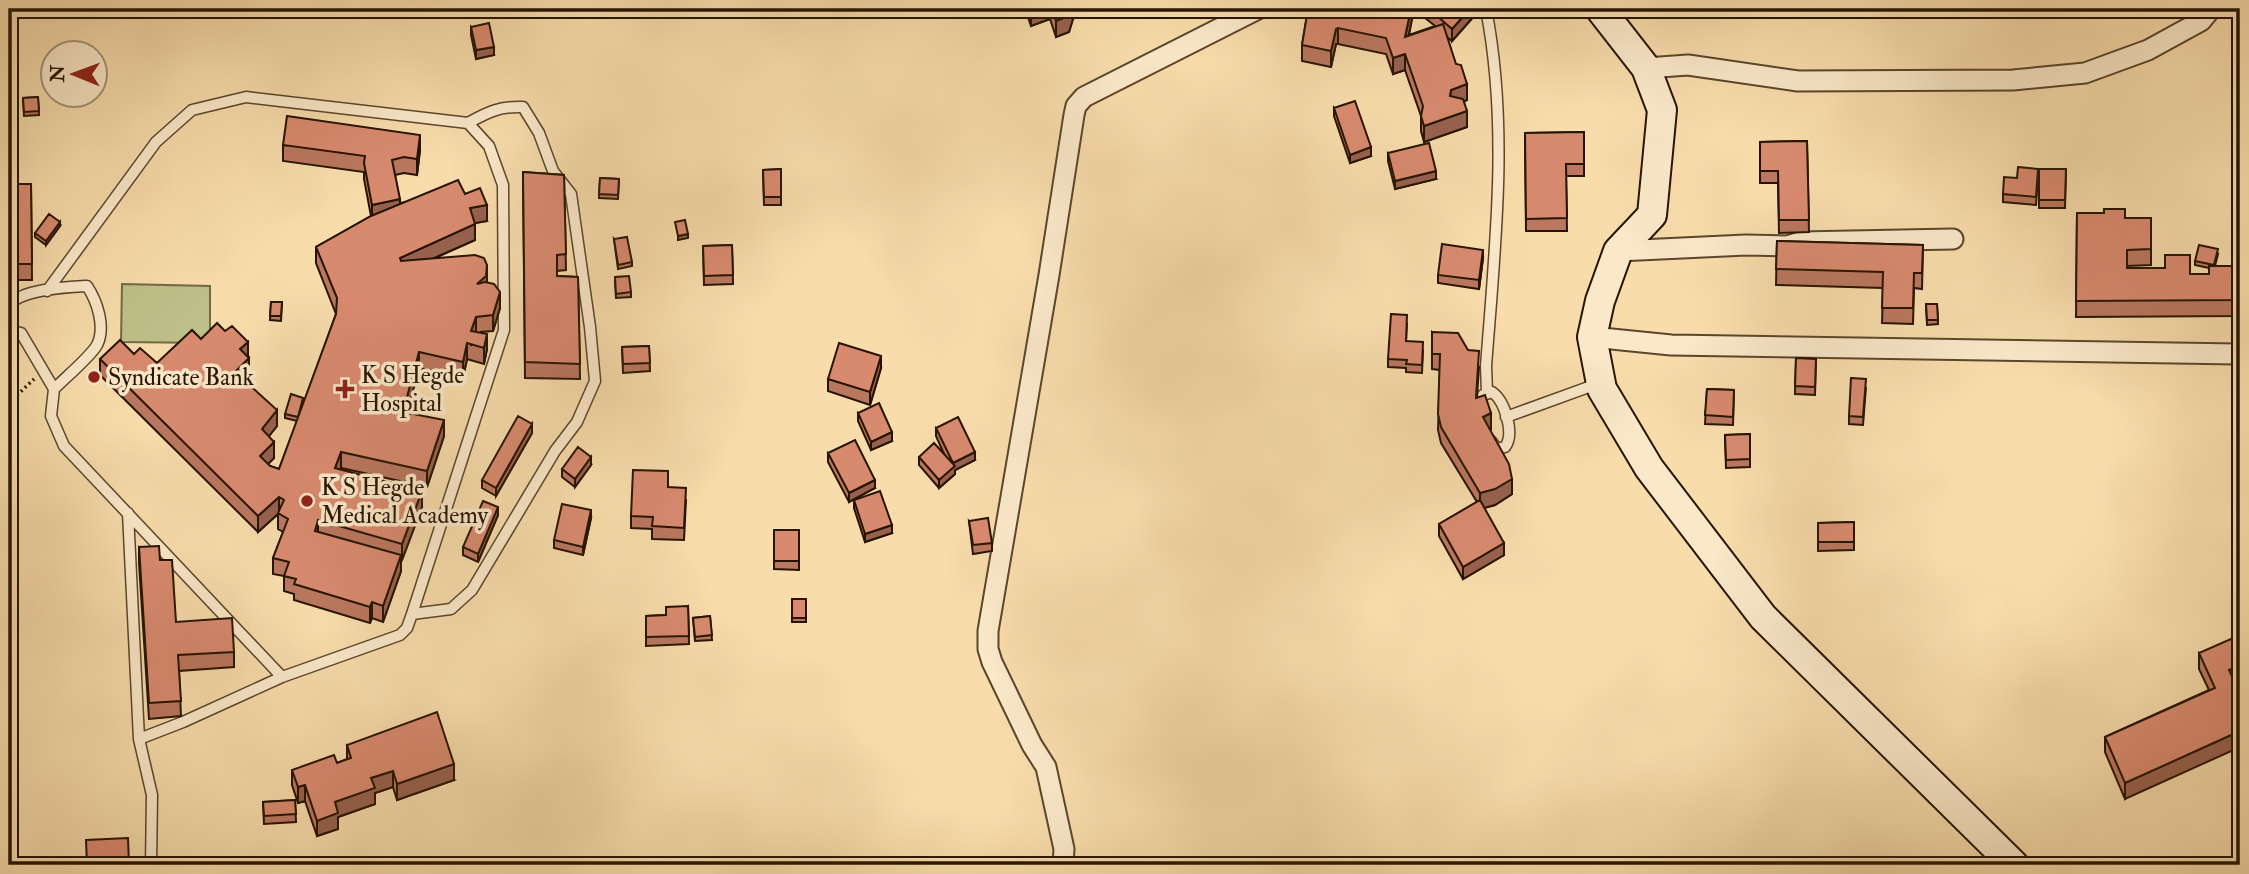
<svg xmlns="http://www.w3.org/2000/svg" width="2249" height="874" viewBox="0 0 2249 874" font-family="'IM FELL Double Pica',serif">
<rect width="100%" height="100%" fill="#f8dcac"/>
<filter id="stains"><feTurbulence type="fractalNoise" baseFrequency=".00286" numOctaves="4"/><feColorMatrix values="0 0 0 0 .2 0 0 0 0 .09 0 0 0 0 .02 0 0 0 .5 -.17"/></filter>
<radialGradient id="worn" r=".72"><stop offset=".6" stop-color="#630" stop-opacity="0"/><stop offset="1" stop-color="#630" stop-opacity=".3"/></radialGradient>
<path fill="#bec089" stroke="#726a44" stroke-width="2" d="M122,284L210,286V343L121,342Z"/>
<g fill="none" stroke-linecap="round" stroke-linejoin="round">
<g stroke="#5b462b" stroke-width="13">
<path id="service" d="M1486,9C1509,127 1495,247 1486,366L1487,393
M47,291L156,142L192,110L246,97L468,123L489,146L503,185L504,330L412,614L407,628L400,635L282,677L183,722L139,739L128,513
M9,305C22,289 67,287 87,286C97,301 106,327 97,345C91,356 64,379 54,389
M9,330L21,333L54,389L51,416L64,446L282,677
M1483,395L1492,392C1505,401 1515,434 1505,447L1497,449L1491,441
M1506,417L1597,384
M412,614L451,609L472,590L555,451L577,422L595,381L590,327L571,194L553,171L539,133L523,107C500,106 488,112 468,123
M139,739L152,795L151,865"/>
</g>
<g stroke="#5b462b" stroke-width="23">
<path id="minor" d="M1646,68L1688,65L1798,81L2013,80L2085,73L2148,50L2201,21L2211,9
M1618,251L1746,245L1787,246L1800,242L1953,239
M1592,337L1671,345L2238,354
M1063,865L1064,849L1046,767L1032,745L992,662L988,649V631L1049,275L1074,115L1076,106L1084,97L1258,9"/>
</g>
<g stroke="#271400" stroke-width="32">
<path id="secondary" d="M1600,9L1646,68L1662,110L1652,215L1618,251L1600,301L1592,337L1602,389L1649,468L1763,617L2014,865"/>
</g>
<path stroke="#271400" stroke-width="3.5" stroke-dasharray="2 3.5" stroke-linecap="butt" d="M9,403L34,379"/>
<use href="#service" stroke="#fae8c9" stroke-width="10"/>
<use href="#minor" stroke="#fae8c9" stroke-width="19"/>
<use href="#secondary" stroke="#fae8c9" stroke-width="28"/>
</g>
<path fill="#ba775f" stroke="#271400" stroke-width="2" d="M1025,9H1076L1069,32L1056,37L1050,19L1031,26Z
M1308,9H1412V19L1409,35L1435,26L1414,9H1475V15L1452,41L1447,37L1467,100L1464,101L1467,127L1424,142L1421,131V116L1405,70L1393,74L1386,54L1338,44H1336L1331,67L1302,61V45Z
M471,27L494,55L476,59L471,35Z
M38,97L39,115L24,116L23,98Z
M1334,108L1371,156L1350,163L1334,116Z
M1584,132V176H1566L1567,231H1526L1525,133Z
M1807,141L1809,232L1779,233L1778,183H1760V142Z
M283,145L420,150L417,175L404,173L395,175L400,203L465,194L487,221L475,223V240L433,259L487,282L500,308L493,331L481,332L487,349L484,364L467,359L463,378L419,368L407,412L444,436L427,487L341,468L340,470L422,507L402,560L401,559V571L383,622L372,618L370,623L294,600V594L284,591V576L273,574V558L283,532L278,529V514L258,532L100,375V359L134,354L157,363L201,339L248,357L249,374L244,379L277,426L269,436L274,458L268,464L270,466L279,469L297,421L285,418V414L303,402L300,413L336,314L316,263V247L371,216L364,179V172L283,161Z
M1388,153L1436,179L1395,189L1388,161Z
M781,169V205H764L763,170Z
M2039,169H2066L2065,208H2039Z
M523,172L564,175L566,270L557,271V276L578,277L580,379L525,378Z
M2038,177L2036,205L2003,202V194L2017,178Z
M600,178L619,179L618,199L599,198Z
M9,184H31L32,280H9Z
M2077,213L2125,218H2151V265L2127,266V268L2190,274H2209V268L2195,265V261L2218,254L2215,266H2240V316L2076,317Z
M60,226L46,245L35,237V233Z
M614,239L632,262V266L618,269Z
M1777,241L1923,245L1922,289L1914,288L1913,324L1882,323L1883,288L1776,285Z
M732,245L733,284L704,285L703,246Z
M1483,258L1479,289L1438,283V275Z
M615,282L631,292V297L616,298Z
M271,302H282L281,321L270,320Z
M1926,304H1937L1938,324L1927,325Z
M1407,323L1406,341L1423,350L1422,373L1406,372V368L1388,367V359Z
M1432,332L1479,367L1477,397L1491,429L1490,430L1512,494L1495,505L1484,508L1504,555L1463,579L1439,536V524L1477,502L1441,443L1438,430L1440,370L1432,369Z
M649,346L650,371L623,373L622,347Z
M1796,358L1816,359L1815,395L1795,394Z
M881,368L870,405L828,391V379Z
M1866,387L1863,425L1849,424V416Z
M1707,389L1734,390L1733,425L1705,424Z
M858,413L892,441L871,450L858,421Z
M936,428L975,460L955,470V474L939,488L919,465V457L944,454L936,436Z
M532,433L496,496L482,488V480Z
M1750,434V467L1726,468L1725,435Z
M828,453L875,488L849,502L828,462Z
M591,465L575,487L562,477V469Z
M668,487L686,500L684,540L652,539V529L631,528V516Z
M854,500L892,533L865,542L854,508Z
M498,515L478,562L463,555V547Z
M591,518L583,555L554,548V540Z
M969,521L992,543V551L973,554Z
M1854,522V550L1818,551V523Z
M774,530H799V570L774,569Z
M139,547L160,560L176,622L234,652V667L179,671L181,716L149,719L139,563Z
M792,599H806V622H792Z
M688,606L689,644L646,646V616L666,615Z
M710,616L712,640L695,641L693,618Z
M2199,653L2240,681L2235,683L2125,799L2105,752V737L2209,690L2199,669Z
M347,745L454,780L397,800L393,787L375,793V804L338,817V829L317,836L305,801L298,803L292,785V770L337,763L347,759Z
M295,800L296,822L264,824L263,802Z"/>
<path fill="#97614e" stroke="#271400" stroke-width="2" d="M1035,9H1050V19L1031,26V10Z
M1071,9H1076L1069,32L1056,37V21Z
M1411,9H1412V19L1405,52V37Z
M1470,9H1475V15L1452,41V29Z
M1338,28V44H1336L1331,67V51L1336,29Z
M494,47V55L476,59V50Z
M1405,54V70L1393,74V58Z
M1467,84V100L1451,106L1450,96L1451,90Z
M1467,111V127L1424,142V126Z
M420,135V150L417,175V159Z
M1371,147V156L1350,163V155Z
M1436,171V179L1395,189V181Z
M400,199V215L372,221V205Z
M487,205V221L470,224V208Z
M60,222V226L46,245V241Z
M475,224V240L400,273V258Z
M688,234V238L678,240V236Z
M1483,250V258L1479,289V280Z
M487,265V281L486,292L477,284Z
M500,292V308L493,331V315Z
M476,317V333L471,346V331Z
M487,334V349L484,364V348Z
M248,342V358L240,349Z
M467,343V359L463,378V362Z
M419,352V368L403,427V412Z
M881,356V368L870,405V392Z
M249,358V374L235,387V372Z
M277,410V426L262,445V429Z
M1491,413V429L1483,433V417Z
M444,420V436L427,487V471Z
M532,424V433L496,496V488Z
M892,432V441L871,450V442Z
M274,442V458L260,472V456Z
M341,452V468L335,484V468Z
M975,452V460L955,470V474L939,488V480L953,463Z
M591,457V465L575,487V479Z
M1512,479V494L1495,505L1480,509V493Z
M875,480V488L849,502V493Z
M422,491V507L402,560V544Z
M279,497V513L258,532V516Z
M498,507V515L478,562V554Z
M591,510V518L583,555V547Z
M318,520V536L315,531Z
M892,525V533L865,542V534Z
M1504,543V555L1463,579V567Z
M401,555V571L383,622V606Z
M372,602V618L370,623V607Z
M2240,665V681L2229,686V670Z
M2240,731V747L2125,799V783Z
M454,764V780L397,800V784Z
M393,771V787L375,793V804L338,817V829L317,836V821L335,802L371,778Z
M305,785V801L298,803V787Z"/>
<path fill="#d88a6f" stroke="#271400" stroke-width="2" d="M1052,9H1071L1069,16L1056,21Z
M1308,9H1411L1405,37L1443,24L1456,64L1461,65L1467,84L1451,90L1450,96L1463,99L1467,111L1424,126L1421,116L1423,106L1405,54L1393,58L1386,38L1338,28L1336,29L1331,51L1302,45Z
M1429,9H1470L1452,29Z
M489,23L494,47L476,50L471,27Z
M38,97L39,111L24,112L23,98Z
M1355,101L1371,147L1350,155L1334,108Z
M287,116L420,135L417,159L404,157L392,160L400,199L372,205L364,163L365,156L283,145Z
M1584,132V164H1566L1567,218L1526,219L1525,133Z
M1807,141L1809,220H1779L1778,171H1760V142Z
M1429,143L1436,171L1395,181L1388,153Z
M2018,167L2038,169L2036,197L2003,194L2004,177L2017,178Z
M781,169V197H764L763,170Z
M2039,169H2066L2065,200H2039Z
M523,172L564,175L566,254L557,255V276L578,277L580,364L525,362Z
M600,178L619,179L618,195L599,194Z
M458,180L465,194L480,188L487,205L470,208L475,224L400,258L401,261L475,255L484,258L487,265L486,276L477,284L485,282L494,284L500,292L493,315L476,317L471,331L487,334L484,348L467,343L463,362L419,352L403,412L444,420L427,471L341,452L335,468L422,491L402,544L318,520L315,531L401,555L383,606L372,602L370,607L294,584L296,579L284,576L289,562L273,558L288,519L278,513L284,500L279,497L258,516L100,359L120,340L134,354L140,348L157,363L192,330L201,339L217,323L225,331L232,326L248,342L240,349L249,358L235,372L277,410L262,429L274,442L260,456L270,466L279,469L336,314L337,298L316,247L371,216Z
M9,184H31L32,264H9Z
M2104,209H2125V218H2151V249L2127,250V268H2165V255H2190V274H2209V266H2240V300L2076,301L2077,213H2104Z
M49,214L60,222L46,241L35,233Z
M685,220L688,234L678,236L675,222Z
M627,237L632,262L618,265L614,239Z
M1777,241L1923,245L1922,273H1914L1913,308H1882L1883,272L1776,269Z
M1442,244L1483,250L1479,280L1438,275Z
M732,245L733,275L704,276L703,246Z
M2199,245L2218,249L2214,265L2195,261Z
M629,276L631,292L616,294L615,277Z
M271,302H282L281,316H270Z
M1926,304H1937L1938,320H1927Z
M1391,314L1407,315L1406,341L1423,342L1422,365L1406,364L1407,360L1388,359Z
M1432,332L1458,333L1468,350L1479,351L1476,398L1485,395L1491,413L1483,417L1509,464L1512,479L1495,489L1480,493L1441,427L1438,414L1440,354H1432Z
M839,343L881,356L870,392L828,379Z
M649,346L650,363L623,364L622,347Z
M1796,358L1816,359L1815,387L1795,386Z
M1851,378L1866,379L1863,417L1849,416Z
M1707,389L1734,390L1733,417L1705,415Z
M291,394L303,398L298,417L285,414Z
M879,403L892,432L871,442L858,413Z
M518,416L532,424L496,488L482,480Z
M958,417L975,452L953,463L936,428Z
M1750,434V459L1726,460L1725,435Z
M855,440L875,480L849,493L828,453Z
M934,443L955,466L939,480L919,457Z
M578,447L591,457L575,479L562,469Z
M633,470L668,471V487L686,488L684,528L652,526L653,517L631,516Z
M880,491L892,525L865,534L854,500Z
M1480,500L1504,543L1463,567L1439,524Z
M483,501L498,507L478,554L463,547Z
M562,504L591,510L583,547L554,540Z
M988,518L992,543L973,545L969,521Z
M1854,522V542H1818V523Z
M774,530H799V561H774Z
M159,546L160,560H172L176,622L232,618L234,652L178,655L181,701L149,703L139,547Z
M792,599H806V618H792Z
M688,606L689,636L646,637V616L666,615V607Z
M710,616L712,635L695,637L693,618Z
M2240,635V665L2229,670L2240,694V731L2125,783L2105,737L2215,688L2199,653Z
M437,712L454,764L397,784L393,771L371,778L375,788L335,802L338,813L317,821L305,785L298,787L292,770L334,755L337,763L351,758L347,745Z
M295,800L296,814L264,816L263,802Z
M128,838L129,865H87L86,840Z"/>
<g fill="#8f2418" stroke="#fae8c9" stroke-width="2.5">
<circle cx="94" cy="377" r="7"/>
<path d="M341.5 378.5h7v7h7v7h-7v7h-7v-7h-7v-7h7z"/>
<circle cx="307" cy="501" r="7"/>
</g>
<g text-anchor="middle" stroke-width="7" stroke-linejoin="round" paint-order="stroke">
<g font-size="24" fill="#271400" stroke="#fae8c9" text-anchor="start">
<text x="361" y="383">K S Hegde<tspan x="361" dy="28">Hospital</tspan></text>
<text x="108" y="385">Syndicate Bank</text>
<text x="321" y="495">K S Hegde<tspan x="321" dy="28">Medical Academy</tspan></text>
</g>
</g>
<rect width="2249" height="874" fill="none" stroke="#f8dcac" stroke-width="35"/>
<rect x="10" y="10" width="2228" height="853" fill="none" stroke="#271400" stroke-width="3.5"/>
<rect x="18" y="18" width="2214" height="839" fill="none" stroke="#271400" stroke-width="2"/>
<g transform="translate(74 74) rotate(271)"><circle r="33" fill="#fae8c9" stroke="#a69379" stroke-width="2"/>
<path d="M0-5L12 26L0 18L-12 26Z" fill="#8f2418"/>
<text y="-10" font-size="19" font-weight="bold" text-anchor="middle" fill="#271400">N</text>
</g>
<rect width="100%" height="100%" filter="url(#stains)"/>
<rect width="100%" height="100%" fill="url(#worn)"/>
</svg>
